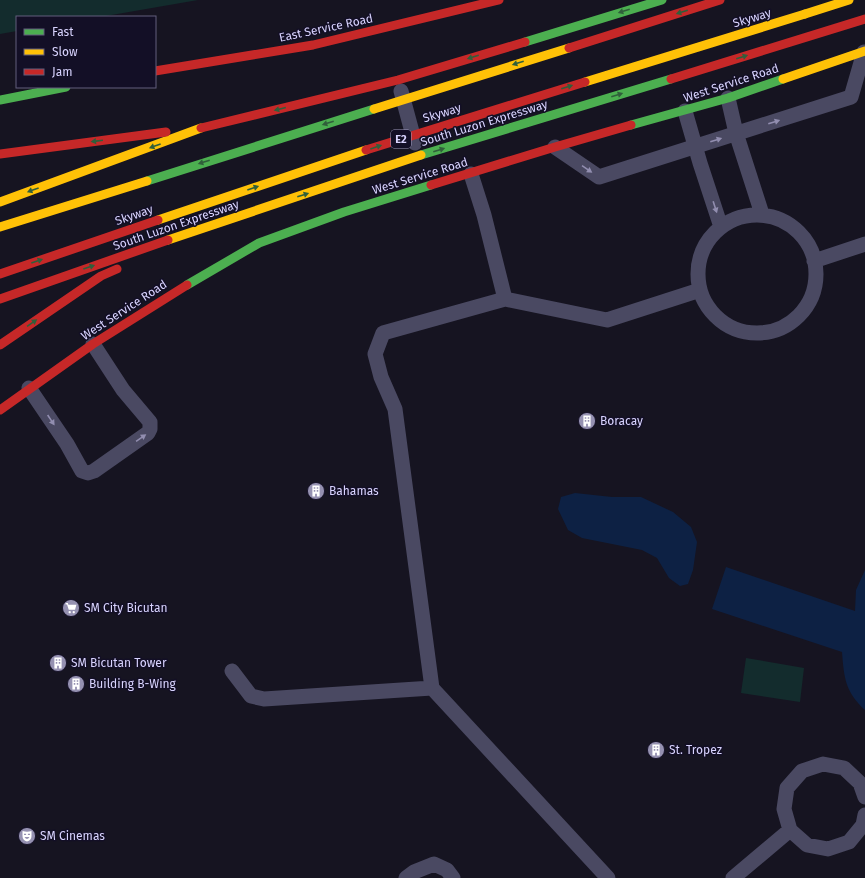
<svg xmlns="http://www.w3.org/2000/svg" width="865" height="878" viewBox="0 0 865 878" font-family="'Fira Sans',sans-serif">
<rect width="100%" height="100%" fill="#161421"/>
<path fill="#132c2d" d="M0,0H198L100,17H17V31L0,34Z
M746,658L804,668L800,702L741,693Z"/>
<path fill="#0d2144" d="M575,493L612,497H641L673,512L691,527L697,542L693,570L688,584L680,586L669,578L657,558L642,550L582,538L568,530L558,509L561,497Z
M726,567L855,611L856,590L865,570V710C845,692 844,677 842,652L712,609Z"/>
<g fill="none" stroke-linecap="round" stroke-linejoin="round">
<path stroke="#4a4962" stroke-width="15" d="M401,91L415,143
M728,98L736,133L762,214
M685,111L700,163L721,227
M555,147L599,177L851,97L864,52
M471,174L484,215L505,299
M698 274a59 59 0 1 1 118 0a59 59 0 1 1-118 0Z
M814,261L865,244
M29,388L67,444L82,471L88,473L94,471L148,433L150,429V422L123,390L93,344
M232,671L251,696L264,699L432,688
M865,797L860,783L844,768L823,764L802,771L787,788L784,809L790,830L807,845L828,849L849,842L863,825L865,815
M406,878L414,872L434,864L447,870L453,878
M608,878L432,688L395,409L381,377L375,354L383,333L505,299L607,320L700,290
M733,878L790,830"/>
<path stroke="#4caf50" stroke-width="9" d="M525,42L662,0
M0,100L66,87
M631,125L728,98L783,79
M421,155L671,79
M187,285L259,243L344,212L431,185"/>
<path stroke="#ffc107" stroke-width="9" d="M805,14L849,0
M783,79L865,51
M0,202L201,128
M168,240L421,155"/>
<path stroke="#c62828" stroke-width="9" d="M155,71L313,45L499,0
M671,79L865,19
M201,128L398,80L525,42
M0,154L166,132
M431,185L555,147L631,125
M0,299L168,240
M0,345L101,276L117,269
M0,410L93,344L187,285"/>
<path stroke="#4caf50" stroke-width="9" d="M147,181L374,109"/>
<path stroke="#ffc107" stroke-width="9" d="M585,82L805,14
M374,109L569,48
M158,220L366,150
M0,227L147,181"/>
<path stroke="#c62828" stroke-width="9" d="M569,48L720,0
M366,150L585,82
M0,274L158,220"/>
</g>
<defs><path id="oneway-solid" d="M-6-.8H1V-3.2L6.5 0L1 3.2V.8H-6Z"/></defs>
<g fill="#305f3b">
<use href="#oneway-solid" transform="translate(624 11) rotate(163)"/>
<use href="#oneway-solid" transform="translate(682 12) rotate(163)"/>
<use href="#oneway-solid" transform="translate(473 57) rotate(163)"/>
<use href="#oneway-solid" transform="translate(742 57) rotate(-17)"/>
<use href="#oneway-solid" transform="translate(518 63) rotate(163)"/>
<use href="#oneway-solid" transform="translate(567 87) rotate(-17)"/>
<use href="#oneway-solid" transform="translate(617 95) rotate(-17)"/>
<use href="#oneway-solid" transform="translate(280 109) rotate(166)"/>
<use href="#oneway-solid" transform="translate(328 123) rotate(163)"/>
<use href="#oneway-solid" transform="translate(97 141) rotate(173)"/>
<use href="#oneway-solid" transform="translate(155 146) rotate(160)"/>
<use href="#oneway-solid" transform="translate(376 147) rotate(-19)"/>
<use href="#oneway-solid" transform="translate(439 150) rotate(-17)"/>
<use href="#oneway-solid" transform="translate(204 162) rotate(163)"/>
<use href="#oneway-solid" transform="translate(253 188) rotate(-19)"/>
<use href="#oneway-solid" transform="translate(33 190) rotate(160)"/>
<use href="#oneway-solid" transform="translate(303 195) rotate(-18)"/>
<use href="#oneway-solid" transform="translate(37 261) rotate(-19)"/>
<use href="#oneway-solid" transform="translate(89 267) rotate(-19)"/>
<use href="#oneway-solid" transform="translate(32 323) rotate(-35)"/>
</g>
<g fill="#928eb0">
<use href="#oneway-solid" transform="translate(774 122) rotate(-18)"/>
<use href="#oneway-solid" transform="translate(716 140) rotate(-18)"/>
<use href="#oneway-solid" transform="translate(587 169) rotate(34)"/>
<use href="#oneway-solid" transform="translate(715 207) rotate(72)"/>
<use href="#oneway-solid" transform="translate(51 420) rotate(56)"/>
<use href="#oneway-solid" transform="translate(141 438) rotate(-35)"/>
</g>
<defs>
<g id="building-disc" transform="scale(0.9)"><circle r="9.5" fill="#9591b1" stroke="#130f26"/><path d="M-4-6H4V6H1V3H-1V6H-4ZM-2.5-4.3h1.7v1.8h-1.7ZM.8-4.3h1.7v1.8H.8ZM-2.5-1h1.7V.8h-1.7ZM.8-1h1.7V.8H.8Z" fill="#fff"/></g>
<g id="supermarket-disc" transform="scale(0.9)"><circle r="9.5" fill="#9591b1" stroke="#130f26"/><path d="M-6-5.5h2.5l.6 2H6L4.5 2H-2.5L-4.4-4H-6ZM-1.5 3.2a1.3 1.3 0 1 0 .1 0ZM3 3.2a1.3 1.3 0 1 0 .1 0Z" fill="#fff"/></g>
<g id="theatre-disc" transform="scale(0.9)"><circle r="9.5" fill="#9591b1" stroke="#130f26"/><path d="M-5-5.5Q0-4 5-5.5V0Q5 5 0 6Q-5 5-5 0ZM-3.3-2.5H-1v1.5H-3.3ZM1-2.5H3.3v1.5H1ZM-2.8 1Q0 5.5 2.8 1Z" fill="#fff"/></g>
</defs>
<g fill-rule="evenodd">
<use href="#building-disc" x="587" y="421"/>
<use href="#building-disc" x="316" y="491"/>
<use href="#supermarket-disc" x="71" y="608"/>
<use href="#building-disc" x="58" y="663"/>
<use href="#building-disc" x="76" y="684"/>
<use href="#building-disc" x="656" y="750"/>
<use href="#theatre-disc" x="27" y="836"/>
</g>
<g text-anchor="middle" stroke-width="3" stroke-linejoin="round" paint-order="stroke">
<rect fill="#130f26" stroke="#9e99be" stroke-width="1" x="391" y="130" width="20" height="18" rx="3"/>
<g font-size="11" font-weight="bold" fill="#d9d4ff">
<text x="401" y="143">E2</text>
</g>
<g font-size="12" fill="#d9d4ff" stroke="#130f26">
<text transform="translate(752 18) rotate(-17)" y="4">Skyway</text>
<text transform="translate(326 28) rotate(-12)" y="4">East Service Road</text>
<text transform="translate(731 83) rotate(-18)" y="4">West Service Road</text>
<text transform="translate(442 113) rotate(-17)" y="4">Skyway</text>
<text transform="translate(484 123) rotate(-17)" y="4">South Luzon Expressway</text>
<text transform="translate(420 176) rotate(-17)" y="4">West Service Road</text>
<text transform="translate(134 215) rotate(-19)" y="4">Skyway</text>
<text transform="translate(176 225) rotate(-19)" y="4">South Luzon Expressway</text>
<text transform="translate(124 310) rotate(-33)" y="4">West Service Road</text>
</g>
<g font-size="12" fill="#d9d4ff" stroke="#130f26" text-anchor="start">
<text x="600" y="425">Boracay</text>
<text x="329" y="495">Bahamas</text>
<text x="84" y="612">SM City Bicutan</text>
<text x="71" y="667">SM Bicutan Tower</text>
<text x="89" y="688">Building B-Wing</text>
<text x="669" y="754">St. Tropez</text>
<text x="40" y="840">SM Cinemas</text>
</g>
</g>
<rect x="16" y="16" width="140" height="72" fill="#130f26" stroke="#625e7d"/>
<rect x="24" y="29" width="20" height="6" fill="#4caf50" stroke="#625e7d"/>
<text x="52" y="36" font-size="12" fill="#d9d4ff">Fast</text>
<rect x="24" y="49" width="20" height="6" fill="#ffc107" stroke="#625e7d"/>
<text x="52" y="56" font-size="12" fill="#d9d4ff">Slow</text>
<rect x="24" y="69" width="20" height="6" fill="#c62828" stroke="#625e7d"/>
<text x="52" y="76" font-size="12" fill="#d9d4ff">Jam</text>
</svg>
